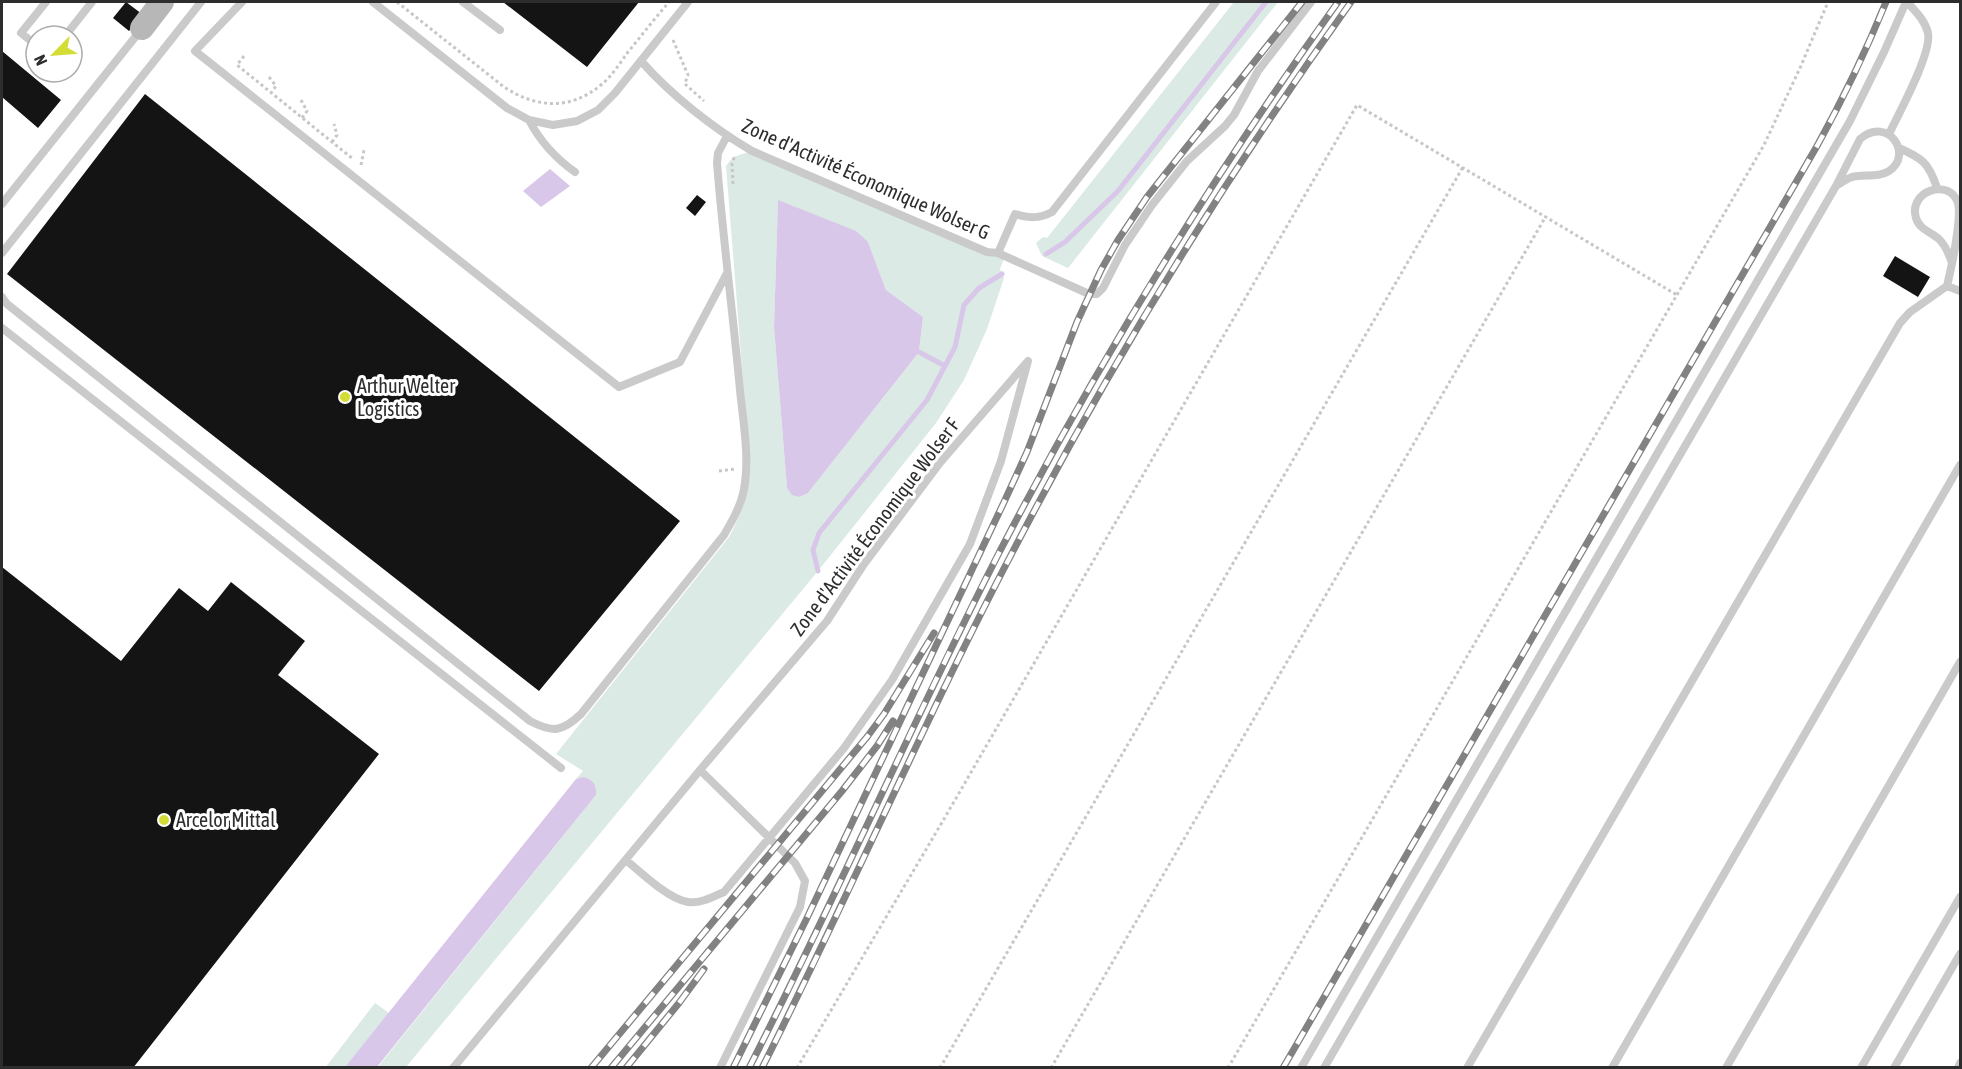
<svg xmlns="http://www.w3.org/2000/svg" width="1962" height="1069" viewBox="0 0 1962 1069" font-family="'Asap Condensed',sans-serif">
<rect width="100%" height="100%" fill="#fff"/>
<path fill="#dbeae4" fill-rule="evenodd" d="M1234,2H1278L1068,268L1042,256L1036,243L1043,237L1047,238Z
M752,151L1005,256L1000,269L1004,278L987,329L964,380L936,423L818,571L406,1067L377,1068L596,795L583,777L576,779L583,771L556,754L729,537C742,513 747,495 750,468L726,166L733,157ZM778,201L868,242L886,290L923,317L919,352L808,493L800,497L787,488L774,327Z
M375,1003L389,1013L345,1067L325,1068Z"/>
<path fill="#d9c7e9" d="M550,169L570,186L541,207L523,191Z
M778,200L856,231L868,242L886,290L923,317L919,352L808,493L800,497L792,495L787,488L774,327Z
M583,777C593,779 597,785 596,795L377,1067H345L576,779Z"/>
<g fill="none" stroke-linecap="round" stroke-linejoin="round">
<path stroke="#d9c7e9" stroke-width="5" d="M1046,254L1065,242L1118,191L1266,2
M919,352L945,366
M818,571L813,550L819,533L927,400L955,347L964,305L979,288L1002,274"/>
</g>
<path fill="#141414" d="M126,2L142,14L129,31L113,18Z
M503,2H639L587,67Z
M2,51L61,100L38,128L2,97Z
M145,94L680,521L539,691L7,274Z
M697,195L706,202L695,216L686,208Z
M1895,256L1930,277L1918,297L1883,276Z
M2,567L121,661L179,588L208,611L231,582L305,641L278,675L379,754L133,1068H2Z"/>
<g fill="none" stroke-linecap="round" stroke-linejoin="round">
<path stroke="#c7c7c7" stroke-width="3" stroke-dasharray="3 3" stroke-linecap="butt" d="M397,2L504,87C536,108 571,111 602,84C612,76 620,63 628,52C642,35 655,18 669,2
M673,40L688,75L685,83
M244,56L237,65L353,159
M269,77L276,86L271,93
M685,84L704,101
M301,100L307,111L302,118
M332,142L337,135L334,124
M361,165L364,150
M733,184L732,164L735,155
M719,471L735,469
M797,1068L944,819L1357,105L1677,295
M940,1068L1463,167
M1051,1068L1546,216
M1228,1068L1764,145L1800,68L1828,2"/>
<path stroke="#cacaca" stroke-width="8" d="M242,2L195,51L619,387L680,362L727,273
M373,2L507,108L529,120L553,125L577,121L598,110L615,93L688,2
M463,2L500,30
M65,36L92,2
M36,45L21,33L46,2
M641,61C671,95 713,128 752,151L987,252L998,253L1089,294H1097L1103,288L1125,245L1152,205L1187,161L1225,126L1234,115L1258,71L1311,2
M529,120C540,141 555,158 575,172
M1889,134C1899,113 1932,53 1928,33C1925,20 1915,11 1907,2
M1899,148C1922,158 1929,163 1937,188
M2,204L140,31
M2,253L201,2
M998,253L1015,214C1029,218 1039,219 1052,212L1216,2
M1947,286C1951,269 1962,219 1958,203C1949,177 1908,191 1916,218C1919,229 1931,232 1939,239C1946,246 1949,254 1952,263
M2,297L7,304L530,721C553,733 562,732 581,714L724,535C732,521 741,506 744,489C750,457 743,422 740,390C733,314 723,239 717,163L718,153L727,136
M2,328L561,768
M700,770L795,863L805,881L800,907L720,1068
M453,1068L700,770L827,621L864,564L939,464L1028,361L1001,461L970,544L892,680L844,748L724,892C713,897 700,904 688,902C669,899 641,873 626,860
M1301,1068L1850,121L1884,52L1906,2
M1324,1068L1836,186L1860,139C1888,115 1914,155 1889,171C1879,178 1864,174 1852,177C1846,179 1841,183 1836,186
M1467,1068L1900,323L1910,312L1947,286L1960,291
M1612,1068L1960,465
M1726,1068L1960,662
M1861,1068L1960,897
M1894,1068L1960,954
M1958,1068L1960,1063"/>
<path stroke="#b7b7b7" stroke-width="24" d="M142,28L162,2"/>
<g stroke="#828282" stroke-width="7">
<path id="rail" d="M591,1068L867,737L884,714L934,633
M611,1068L842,791L877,746L893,721
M626,1068L679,1003L704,969
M733,1068L806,920L1005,500L1027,452L1077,322L1101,270L1118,240L1147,197L1302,2
M749,1068C837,896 913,720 1001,549C1100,359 1213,176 1338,2
M762,1068C848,898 923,723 1011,555C1111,362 1225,178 1351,2
M1283,1068L1817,146C1843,99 1866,51 1886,2"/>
</g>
<use href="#rail" stroke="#fff" stroke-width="4.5" stroke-dasharray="14" stroke-linecap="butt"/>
</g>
<g fill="#d4dd35" stroke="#fff" stroke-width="2">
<circle cx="345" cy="397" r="6"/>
<circle cx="164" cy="820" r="6"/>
</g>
<g text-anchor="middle" stroke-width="6" stroke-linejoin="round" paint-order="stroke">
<g font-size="20" fill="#2d2d2d" stroke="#fff">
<text transform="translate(866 179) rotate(24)" y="7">Zone d'Activité Économique Wolser G</text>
<text transform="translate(875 527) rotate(-53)" y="7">Zone d'Activité Économique Wolser F</text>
</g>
<g font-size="20" fill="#2d2d2d" stroke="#fff" text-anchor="start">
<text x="357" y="393">Arthur Welter<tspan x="357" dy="23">Logistics</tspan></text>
<text x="176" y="827">Arcelor Mittal</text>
</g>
</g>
<rect width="1962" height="1069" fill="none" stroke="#2d2d2d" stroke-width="6"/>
<g transform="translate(54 54) rotate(245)"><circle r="28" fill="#ffffff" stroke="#ababab" stroke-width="1.5"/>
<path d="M0-4.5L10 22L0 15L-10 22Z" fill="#d4dd35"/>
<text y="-9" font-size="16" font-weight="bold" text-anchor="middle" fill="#2d2d2d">N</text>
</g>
</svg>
